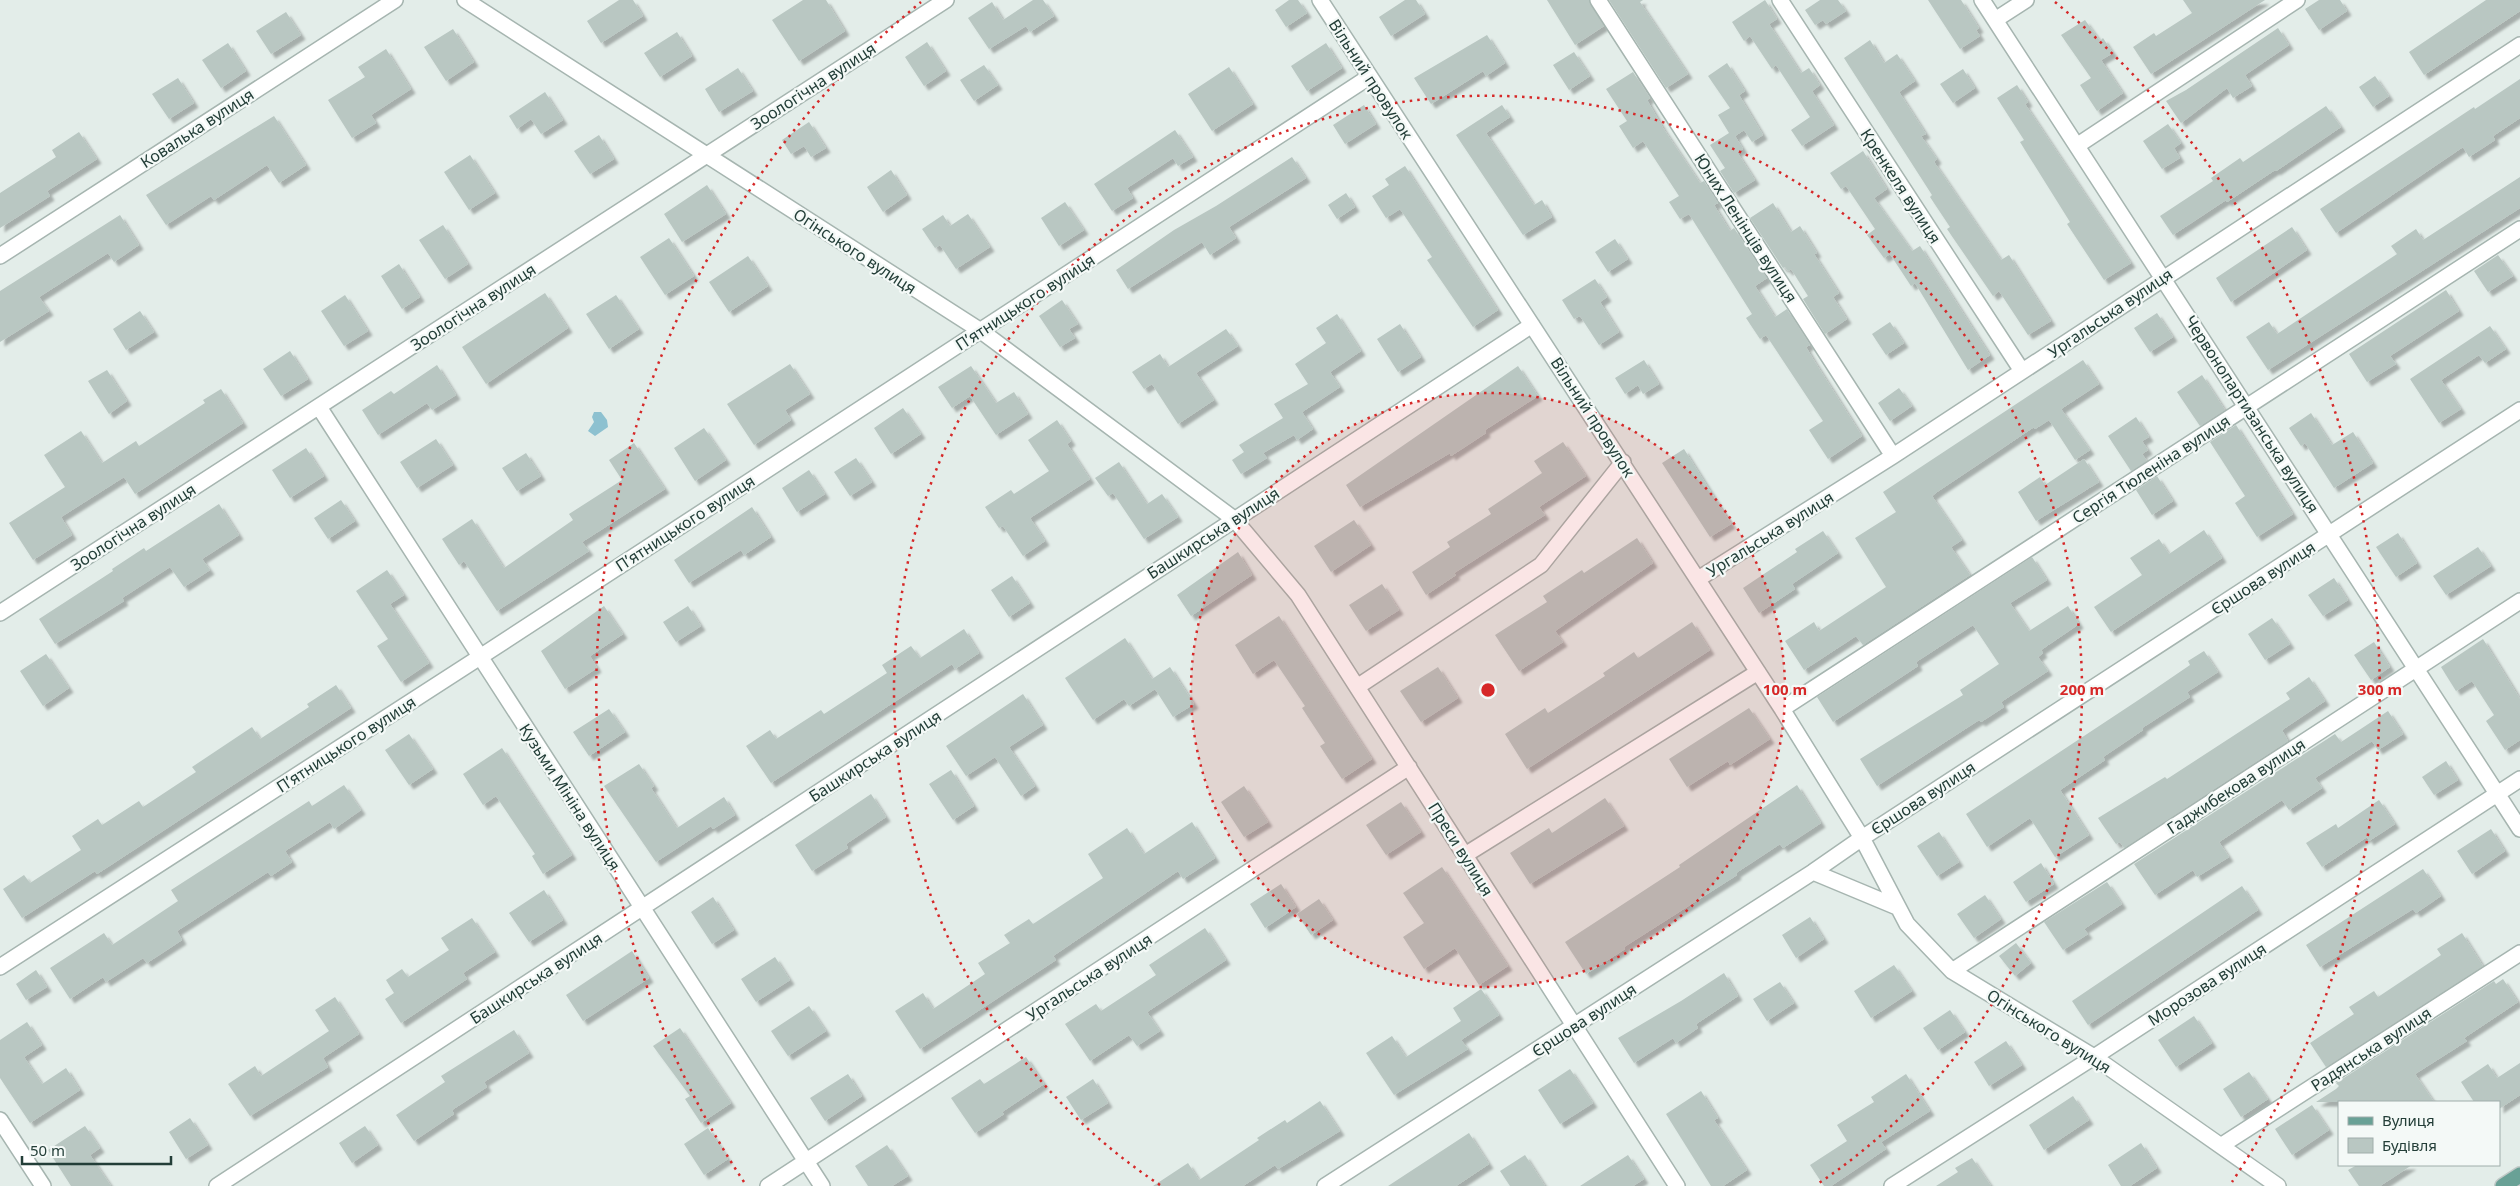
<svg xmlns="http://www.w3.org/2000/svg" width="2520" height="1186" viewBox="0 0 2520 1186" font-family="'Noto Sans',sans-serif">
<defs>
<filter id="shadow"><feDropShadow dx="4.5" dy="4.5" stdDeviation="1" flood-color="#0004"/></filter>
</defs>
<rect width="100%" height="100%" fill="#e3ede9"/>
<path fill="#8dc1d0" d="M594,412H601L607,420L608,427L595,436L588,431L594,422L592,417Z"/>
<path fill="#b9c7c2" filter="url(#shadow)" d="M619,0H633L643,16L601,43L587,21Z
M803,0H826L845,31L799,61L772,20Z
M1033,0H1043L1054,16L1030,32L1026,26L989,49L968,18L992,2L1003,20Z
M1289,0H1298L1307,13L1286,27L1275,10Z
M1405,0H1416L1425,14L1391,36L1379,17Z
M1547,0H1589L1604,26L1575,45Z
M1609,0H1643L1640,2L1688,74L1666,88Z
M1765,0L1777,19L1769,24L1801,73L1809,68L1820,85L1812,91L1834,125L1802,146L1791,130L1810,117L1776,65L1772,69L1750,36L1744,41L1732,22Z
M1820,0H1838L1846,11L1826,24L1823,20L1815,25L1805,10Z
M1928,0H1961L1979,28L1976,30L1980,36L1960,49Z
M2183,0H2265L2151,74L2133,47L2154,33L2156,36L2192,13Z
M2319,0H2340L2347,11L2319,30L2305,9Z
M2486,0H2520V11L2424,75L2409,52Z
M286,12L301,35L271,54L256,31Z
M2085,20L2100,41L2103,38L2113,53L2101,60L2123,93L2097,111L2080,85L2091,78L2061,35Z
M2278,28L2289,45L2245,75L2252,86L2233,98L2227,88L2181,123L2166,101L2186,90Z
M453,29L474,62L446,81L424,47Z
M677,32L692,56L660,77L644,53Z
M1487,35L1505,63L1486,76L1483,71L1431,104L1414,78Z
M1870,40L1884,63L1897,54L1915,81L1899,92L1926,134L1921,136L1937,159L1934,162L2001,260L2009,255L2051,321L2028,335L1999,291L1993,296L1947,229L1950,227L1930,197L1932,195L1844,58Z
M927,42L946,71L924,86L905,57Z
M228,43L246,71L221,88L202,60Z
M1326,43L1342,68L1307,91L1291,66Z
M386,49L411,89L371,115L376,123L352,138L328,100L365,77L358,67Z
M1574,52L1590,76L1569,90L1553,65Z
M1727,63L1745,91L1739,95L1763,135L1752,142L1744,130L1735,136L1743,149L1737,152L1755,180L1734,193L1720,171L1725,168L1710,145L1729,133L1718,115L1730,108L1708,76Z
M984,65L998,85L974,101L960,80Z
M1229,67L1253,104L1212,131L1188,94Z
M738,68L753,91L719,112L705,89Z
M1963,69L1975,88L1953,103L1940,84Z
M1633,72L1650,98L1647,100L1663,128L1700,183L1704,181L1718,203L1714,205L1730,231L1734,228L1767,278L1755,286L1775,317L1787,309L1810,345L1806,347L1813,359L1862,436L1828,459L1809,430L1823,421L1766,335L1760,339L1746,318L1752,314L1689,214L1680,219L1669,202L1679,196L1643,141L1633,148L1619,126L1627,121L1606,89Z
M2375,76L2389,96L2373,107L2359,87Z
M178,78L194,103L169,119L152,94Z
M2520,79V118L2493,136L2495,140L2469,157L2463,147L2336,233L2320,209L2474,107L2475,109Z
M2017,85L2028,102L2025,104L2131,263L2104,280L2067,224L2070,222L2020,142L2024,140L1997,98Z
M545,92L563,120L541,134L531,119L517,129L509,116Z
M1364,105L1376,124L1345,144L1333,125Z
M1502,105L1510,117L1486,133L1534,205L1542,200L1552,217L1523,235L1456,135Z
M2326,106L2341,127L2276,171L2275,170L2227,202L2226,200L2173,235L2160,216L2213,181L2211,178L2240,158L2243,162Z
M274,116L306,165L279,183L267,165L214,200L211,196L166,225L146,195Z
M809,122L826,148L811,157L804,146L791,154L782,140Z
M2168,124L2181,143L2174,148L2180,158L2162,169L2143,141Z
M1175,130L1193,157L1178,166L1173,158L1127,188L1133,198L1112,211L1094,184Z
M79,132L97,159L47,191L50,196L0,228V193L56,157L52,150Z
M599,135L614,159L590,174L574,151Z
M1863,151L1887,189L1874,198L1912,251L1920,246L1990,355L1968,370L1915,283L1911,286L1890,254L1884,258L1867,235L1875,229L1846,186L1841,189L1830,173Z
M470,155L495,193L469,210L444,172Z
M1292,157L1306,178L1229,227L1236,238L1210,255L1202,242L1128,289L1116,270L1174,230L1216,206Z
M1405,166L1498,310L1473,327L1427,260L1432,257L1400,209L1386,218L1372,196L1389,185L1385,179Z
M891,170L907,195L883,212L867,187Z
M2520,177V208L2268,370L2246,337L2269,322L2277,334L2397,254L2391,246L2416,229L2423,240Z
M707,185L726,214L682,242L664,214Z
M1346,193L1355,207L1337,219L1328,205Z
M1065,202L1084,230L1059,246L1041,218Z
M1773,203L1791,232L1800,226L1817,253L1814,254L1839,293L1833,297L1847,319L1825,334L1803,299L1808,296L1791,269L1788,271L1785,267L1783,268L1750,218Z
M968,214L990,247L956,269L940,245L935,248L922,229L943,215L950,226Z
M120,215L139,245L114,262L108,253L39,297L49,311L0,342V291Z
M443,225L468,264L445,279L419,240Z
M2292,227L2307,250L2231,302L2216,278Z
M669,238L694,276L665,295L640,257Z
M1615,239L1628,259L1608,272L1595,252Z
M2498,255L2513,276L2488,292L2474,271Z
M748,256L768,286L729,312L709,282Z
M399,264L420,297L402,309L381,276Z
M1595,279L1607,297L1600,302L1619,332L1599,345L1580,316L1574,319L1562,300Z
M2446,290L2459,311L2390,356L2396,364L2367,382L2349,354Z
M545,293L568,328L486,384L462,347Z
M345,295L368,331L344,346L321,311Z
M616,295L639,329L609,349L586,314Z
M1062,300L1078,324L1069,329L1075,338L1060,347L1039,316Z
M140,311L154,332L126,350L113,329Z
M2157,313L2173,337L2150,352L2134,328Z
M1337,314L1361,351L1330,372L1340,387L1302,412L1313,429L1297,440L1294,435L1263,453L1267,458L1241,474L1232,460L1244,452L1239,445L1283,418L1274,404L1308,384L1295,364L1326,343L1316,328Z
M1890,322L1904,343L1886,355L1872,334Z
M1400,324L1421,357L1398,372L1377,339Z
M2490,326L2506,349L2485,363L2479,355L2441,380L2461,409L2439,423L2410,379Z
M1226,329L1238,346L1196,373L1214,400L1178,424L1152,384L1144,389L1132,372L1160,354L1168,367Z
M290,351L308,379L281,396L263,369Z
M1644,360L1659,384L1643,394L1638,385L1625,394L1615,378Z
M2083,360L2099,384L2061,409L2090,450L2075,460L2049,420L2035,429L2034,427L1937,492L1932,496L1962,540L1951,547L1970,575L1863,645L1856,636L1804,670L1785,641L1814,622L1819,631L1886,587L1855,538L1896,512L1883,492Z
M790,364L810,394L785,410L791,420L754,445L727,404Z
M437,365L456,395L432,410L427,403L378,435L362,410L391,391L394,394Z
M971,366L996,403L1014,392L1028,414L996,435L970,396L952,408L938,387Z
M1518,366L1538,396L1485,430L1486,433L1451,456L1450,453L1360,507L1346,485Z
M107,370L127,401L109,414L88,381Z
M2202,375L2225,410L2200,426L2177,392Z
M1899,388L1912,406L1890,421L1878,403Z
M221,389L243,423L135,494L124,477L61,517L72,535L33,560L9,523L65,487L44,455L81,431L102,463L136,441L139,446L205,403L203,400Z
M903,408L921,434L891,454L874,428Z
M2311,413L2332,445L2353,432L2373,463L2334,488L2305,443L2301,446L2289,428Z
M2136,417L2149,437L2142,441L2148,450L2142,454L2147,461L2131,471L2108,436Z
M1057,420L1071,441L1067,444L1090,479L1030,518L1045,541L1023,556L1003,526L999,528L985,507L1011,490L1014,494L1049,471L1028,440Z
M2236,425L2293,514L2257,537L2235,503L2245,496L2210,442Z
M704,428L726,460L695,481L674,448Z
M436,439L453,465L417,488L400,462Z
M1563,442L1586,476L1539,507L1545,515L1454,573L1456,575L1426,595L1412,572L1450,547L1447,542L1491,514L1488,509L1542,473L1534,461Z
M634,443L665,489L582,542L589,551L497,611L464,561L459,565L442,539L472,519L504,568L573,520L569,514L622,480L609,460Z
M306,448L324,476L290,498L272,470Z
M1684,449L1731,524L1710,537L1662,463Z
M526,453L541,476L517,491L502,468Z
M856,458L872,482L850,496L834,472Z
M2084,459L2099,482L2036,521L2018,492L2040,477L2045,485Z
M1119,462L1147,504L1162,494L1178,517L1144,539L1113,493L1108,496L1095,478Z
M809,470L825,494L797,512L782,488Z
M2157,476L2173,501L2152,515L2136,490Z
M341,500L355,521L328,539L314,518Z
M219,504L239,535L202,559L210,570L184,587L170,567L122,598L124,601L55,644L39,619L113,571L112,569L144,548L146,551Z
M752,507L771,537L744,555L741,550L689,583L674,560Z
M1354,520L1371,545L1331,572L1314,546Z
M2204,530L2222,558L2111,632L2094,607L2142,575L2130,558L2159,539L2169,554Z
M1823,531L1838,553L1792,584L1795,589L1759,613L1743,588L1797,552L1795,549Z
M2398,533L2417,563L2396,577L2376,547Z
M1637,538L1653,563L1555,631L1563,642L1519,671L1495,635L1547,602L1543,596L1582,570L1584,573Z
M2478,547L2491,566L2446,595L2433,576Z
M1238,552L1252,575L1191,616L1177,595Z
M2032,557L2047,580L2010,603L2029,631L2068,606L2079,624L2041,650L2043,653L2038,657L2048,671L2001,702L2004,707L1981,722L1979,720L1877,786L1860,759L1963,695L1960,690L1999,664L1973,625L1916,662L1918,666L1833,722L1817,697Z
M387,570L404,595L390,604L429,663L401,682L377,646L388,639L356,591Z
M1012,576L1030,603L1009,617L991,590Z
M2334,578L2348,600L2323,616L2308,595Z
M1382,584L1399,610L1366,631L1349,605Z
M604,606L623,634L590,656L597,668L565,689L541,651Z
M688,606L701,626L676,642L663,622Z
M1279,616L1372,759L1342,779L1320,746L1325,743L1302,708L1305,706L1274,660L1253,674L1235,645Z
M2272,618L2290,644L2265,660L2248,634Z
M1692,622L1710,650L1527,769L1505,734L1545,708L1548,713L1605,676L1603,673L1634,652L1638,658Z
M964,629L979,653L955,669L952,664L771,783L746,746L770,730L776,739L821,710L824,714L887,673L882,665L911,646L920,658Z
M1125,638L1152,679L1170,667L1194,704L1173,717L1155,689L1129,706L1124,699L1093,720L1065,678Z
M2483,639L2520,699V740L2505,750L2486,721L2494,715L2472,681L2456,691L2441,667Z
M2374,642L2390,667L2371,680L2354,655Z
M2204,651L2218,672L2187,692L2190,697L2142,728L2143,730L2103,757L2105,760L2060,790L2089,835L2055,857L2030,818L1987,847L1966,814L2146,695L2190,665L2188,661Z
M46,654L69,688L43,706L20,671Z
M1438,667L1458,698L1421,722L1400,691Z
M2309,677L2325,701L2282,730L2288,741L2124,848L2120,842L2116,844L2098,818L2165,777L2167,779L2290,699L2286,693Z
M336,685L351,708L97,874L95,871L22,918L3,889L24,875L30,883L81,850L72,836L98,819L102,825L139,801L143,807L196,772L192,767L252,727L260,739L309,707L307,704Z
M1023,694L1043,725L1009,747L1035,786L1021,796L995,757L966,776L946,746Z
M1749,708L1770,739L1730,765L1728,761L1687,787L1669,759Z
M609,709L625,732L589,756L573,732Z
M2388,711L2403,734L2378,750L2372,741L2315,778L2322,788L2289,810L2282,800L2219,842L2229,857L2197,877L2193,870L2155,895L2134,864L2335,734L2341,742Z
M409,734L433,769L409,785L385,750Z
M502,748L572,855L543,874L532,856L535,854L496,796L483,805L463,774Z
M2446,761L2458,780L2434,795L2422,777Z
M639,764L654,786L651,788L677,828L724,797L735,815L713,829L711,826L656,862L604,786Z
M951,770L974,806L953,820L929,784Z
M344,785L361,810L334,829L330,822L285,851L292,862L271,876L268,872L177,931L182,940L147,963L143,958L106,982L103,977L70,999L50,968L104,933L112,945L178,901L171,890L309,801L312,806Z
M1797,785L1821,823L1783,848L1780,844L1736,873L1737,875L1624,947L1625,949L1586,974L1565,942L1680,867L1679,865Z
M1244,786L1268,822L1244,837L1221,802Z
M871,794L886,817L846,844L848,848L812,871L795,845Z
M1605,798L1624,826L1530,884L1510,853L1549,828L1552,833Z
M2379,800L2395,824L2369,841L2367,837L2322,867L2306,843L2336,824L2338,828Z
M1401,802L1421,832L1386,855L1366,825Z
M1192,822L1215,858L1183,879L1178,871L1053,956L1056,960L920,1049L895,1011L923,993L933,1009L985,974L978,963L1010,943L1004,935L1029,919L1033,924L1103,878L1088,854L1127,828L1144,854Z
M2491,829L2505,851L2472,874L2457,851Z
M1939,832L1959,862L1937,876L1917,846Z
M2041,863L2054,884L2026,902L2013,882Z
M1442,867L1508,966L1479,985L1455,948L1424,969L1403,937L1424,923L1403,893Z
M2423,869L2441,896L2416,913L2413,909L2320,967L2306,945Z
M2107,882L2122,904L2084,929L2088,934L2063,950L2044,922Z
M1281,884L1296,907L1265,928L1250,904Z
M2242,886L2258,910L2088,1025L2072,1001Z
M544,890L563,920L529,942L509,913Z
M1985,895L2001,919L1974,938L1957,914Z
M713,897L734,930L712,944L691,912Z
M1319,899L1333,920L1311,935L1297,914Z
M1810,917L1824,939L1796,958L1782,935Z
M472,918L495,952L463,973L467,979L401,1023L385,999L394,993L386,980L402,969L408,977L449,950L441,938Z
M1205,928L1226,960L1147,1012L1160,1031L1137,1046L1129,1035L1090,1061L1065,1024L1096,1004L1101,1011L1156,975L1149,965Z
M2462,933L2483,966L2326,1067L2310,1043L2354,1014L2349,1007L2374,991L2378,997L2441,955L2437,949Z
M2016,943L2031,963L2015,976L1999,956Z
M632,951L649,978L583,1021L566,995Z
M775,957L790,980L756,1002L741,979Z
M1894,965L1912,991L1871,1018L1854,991Z
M36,970L47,987L26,1000L16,984Z
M1724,973L1738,996L1696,1024L1698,1028L1676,1043L1673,1038L1634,1063L1618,1038L1681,1001Z
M2503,979L2518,1002L2464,1038L2467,1041L2415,1074L2434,1102H2316L2336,1089L2339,1086L2336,1083L2494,981L2496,984Z
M1780,982L1794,1003L1767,1021L1753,999Z
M1481,989L1499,1015L1461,1040L1468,1049L1394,1095L1366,1053L1392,1036L1406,1057L1461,1021L1453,1008Z
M335,997L359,1034L323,1058L328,1067L250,1116L228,1084L255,1066L261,1076L329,1031L315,1010Z
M809,1006L826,1031L788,1056L771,1031Z
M1950,1010L1965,1032L1938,1050L1923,1028Z
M2194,1016L2212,1043L2176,1067L2158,1040Z
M27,1022L42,1045L24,1057L42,1084L66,1068L80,1090L30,1123L0,1078V1040Z
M680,1028L731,1103L701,1123L685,1099L690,1096L653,1046Z
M514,1030L529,1053L484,1082L487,1087L452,1110L454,1114L414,1141L396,1115L445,1082L441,1076Z
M2006,1041L2022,1065L1989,1086L1974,1062Z
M1026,1057L1044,1084L1002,1112L1004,1114L975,1133L951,1098L980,1079L984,1084Z
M2520,1063V1095L2499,1109V1102H2474L2461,1082L2488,1064L2497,1078Z
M1570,1069L1593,1103L1560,1124L1538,1090Z
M2249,1072L2268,1099L2241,1117L2223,1089Z
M848,1074L862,1096L825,1121L810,1098Z
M1906,1074L1930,1111L1881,1142L1886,1149L1831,1186H1824L1810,1165L1847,1141L1837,1125L1874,1102L1871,1097Z
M1093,1079L1108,1103L1081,1120L1066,1097Z
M1701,1091L1718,1118L1714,1120L1747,1170L1723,1186H1711L1666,1114Z
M2073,1096L2089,1120L2044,1150L2029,1125Z
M1320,1101L1340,1131L1278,1169L1275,1165L1243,1186H1153L1188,1163L1199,1180L1259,1140L1257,1138L1285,1120L1287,1123Z
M2312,1105L2329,1130L2292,1155L2275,1129Z
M190,1118L208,1145L186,1159L169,1132Z
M85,1126L100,1148L90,1155L111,1186H71L48,1150Z
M365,1126L378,1145L352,1163L339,1143Z
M708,1128L728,1159L704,1175L684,1144Z
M1469,1133L1489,1164L1456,1186H1388Z
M2141,1143L2157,1168L2130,1186H2121L2108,1165Z
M887,1145L908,1176L892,1186H868L855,1166Z
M1525,1155L1545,1186H1510L1500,1171Z
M1628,1155L1644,1179L1633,1186H1580Z
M1972,1158L1991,1186H1936L1958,1172L1955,1168Z
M2357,1165H2412L2380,1186H2359L2348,1170Z"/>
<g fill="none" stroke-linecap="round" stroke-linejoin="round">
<g stroke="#a6b5b0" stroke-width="18">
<path id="minor" d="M465,0L981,331L1234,519L1298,595L1677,1186
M1320,0L1782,709L1862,838L1907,924L1952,971L2094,1057L2278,1186
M1598,0L1893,456
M1780,0L2022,371
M1982,0L2520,829
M1995,20L2026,0
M2078,145L2297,0
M0,256L395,0
M319,407L822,1186
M1698,579L1893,456L2520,45
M0,613L946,0
M1357,687L1541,565L1623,462
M1782,709L2520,229
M1465,855L1758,672
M1813,872L1897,907
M0,967L480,657L1369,77
M1952,971L2520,601
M0,1120L43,1186
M2222,1145L2520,953
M217,1186L1532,325
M768,1186L1409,767
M1325,1186L1813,872L1862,838L2520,410
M1892,1186L2094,1057L2520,779"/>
</g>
<g stroke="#c1c9c7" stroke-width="18">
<path id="major" d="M2503,1186L2520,1175"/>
</g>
<use href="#minor" stroke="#fff" stroke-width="15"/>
<use href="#major" stroke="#69a196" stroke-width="15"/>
</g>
<circle cx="1488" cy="690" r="297" fill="#d62828" fill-opacity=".12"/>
<g fill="none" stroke="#d62828" stroke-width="2.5" stroke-dasharray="2.5 5">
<circle cx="1488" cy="690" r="297"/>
<path d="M1160 1185A594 594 0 1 1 1816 1185"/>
<path d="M744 1182A892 892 0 0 1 921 2M2055 2A892 892 0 0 1 2232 1182"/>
</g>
<g text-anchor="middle" stroke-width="4.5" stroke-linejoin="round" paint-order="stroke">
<g font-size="16" fill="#233e38" stroke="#f4f9f7">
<text transform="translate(1371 79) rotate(57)" y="6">Вільний провулок</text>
<text transform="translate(813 86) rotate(-33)" y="6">Зоологічна вулиця</text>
<text transform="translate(197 128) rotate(-33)" y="6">Ковалька вулиця</text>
<text transform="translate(1901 186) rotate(57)" y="6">Кренкеля вулиця</text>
<text transform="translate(1746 228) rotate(57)" y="6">Юних Ленінців вулиця</text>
<text transform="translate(855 251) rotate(33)" y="6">Огінського вулиця</text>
<text transform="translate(1025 302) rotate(-33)" y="6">П’ятницького вулиця</text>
<text transform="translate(473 307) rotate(-33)" y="6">Зоологічна вулиця</text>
<text transform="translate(2110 313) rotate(-34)" y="6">Ургальська вулиця</text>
<text transform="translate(2252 414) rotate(57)" y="6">Червонопартизанська вулиця</text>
<text transform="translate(1593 417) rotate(57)" y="6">Вільний провулок</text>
<text transform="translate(2151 469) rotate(-33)" y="6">Сергія Тюленіна вулиця</text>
<text transform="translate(685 523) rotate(-33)" y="6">П’ятницького вулиця</text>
<text transform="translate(133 527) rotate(-33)" y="6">Зоологічна вулиця</text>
<text transform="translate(1213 533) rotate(-33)" y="6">Башкирська вулиця</text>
<text transform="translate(1770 534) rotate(-32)" y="6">Ургальська вулиця</text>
<text transform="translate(2263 578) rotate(-33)" y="6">Єршова вулиця</text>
<text transform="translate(346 744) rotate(-33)" y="6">П’ятницького вулиця</text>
<text transform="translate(875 756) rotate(-33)" y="6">Башкирська вулиця</text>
<text transform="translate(2236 786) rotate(-33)" y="6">Гаджибекова вулиця</text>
<text transform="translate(570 797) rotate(57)" y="6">Кузьми Мініна вулиця</text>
<text transform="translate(1923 798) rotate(-33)" y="6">Єршова вулиця</text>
<text transform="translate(1461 849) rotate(58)" y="6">Преси вулиця</text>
<text transform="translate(1089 977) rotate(-33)" y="6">Ургальська вулиця</text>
<text transform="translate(536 978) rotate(-33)" y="6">Башкирська вулиця</text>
<text transform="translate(2207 984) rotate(-33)" y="6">Морозова вулиця</text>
<text transform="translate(1584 1020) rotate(-33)" y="6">Єршова вулиця</text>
<text transform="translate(2049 1031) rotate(32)" y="6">Огінського вулиця</text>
<text transform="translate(2371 1049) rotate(-33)" y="6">Радянська вулиця</text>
</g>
</g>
<circle cx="1488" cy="690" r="8" fill="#d62828" stroke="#f4f9f7" stroke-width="2.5"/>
<g font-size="15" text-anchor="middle" font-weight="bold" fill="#d62828" stroke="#f4f9f7" stroke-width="4.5" stroke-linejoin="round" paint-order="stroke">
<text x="1785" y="695">100 m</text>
<text x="2082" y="695">200 m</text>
<text x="2380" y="695">300 m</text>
</g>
<rect x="2338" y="1101" width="162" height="65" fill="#f4f9f7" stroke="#a0aeab"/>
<rect x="2348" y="1117" width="25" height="8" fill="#69a196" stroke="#a0aeab"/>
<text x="2382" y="1126" font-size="15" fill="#233e38">Вулиця</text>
<rect x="2348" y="1138" width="25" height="15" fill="#b9c7c2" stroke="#a0aeab"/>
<text x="2382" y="1151" font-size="15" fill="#233e38">Будівля</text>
<path d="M22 1156v8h149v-8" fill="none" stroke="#233e38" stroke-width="2.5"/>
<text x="30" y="1156" font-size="15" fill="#233e38" stroke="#f4f9f7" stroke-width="4" paint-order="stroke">50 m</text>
</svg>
